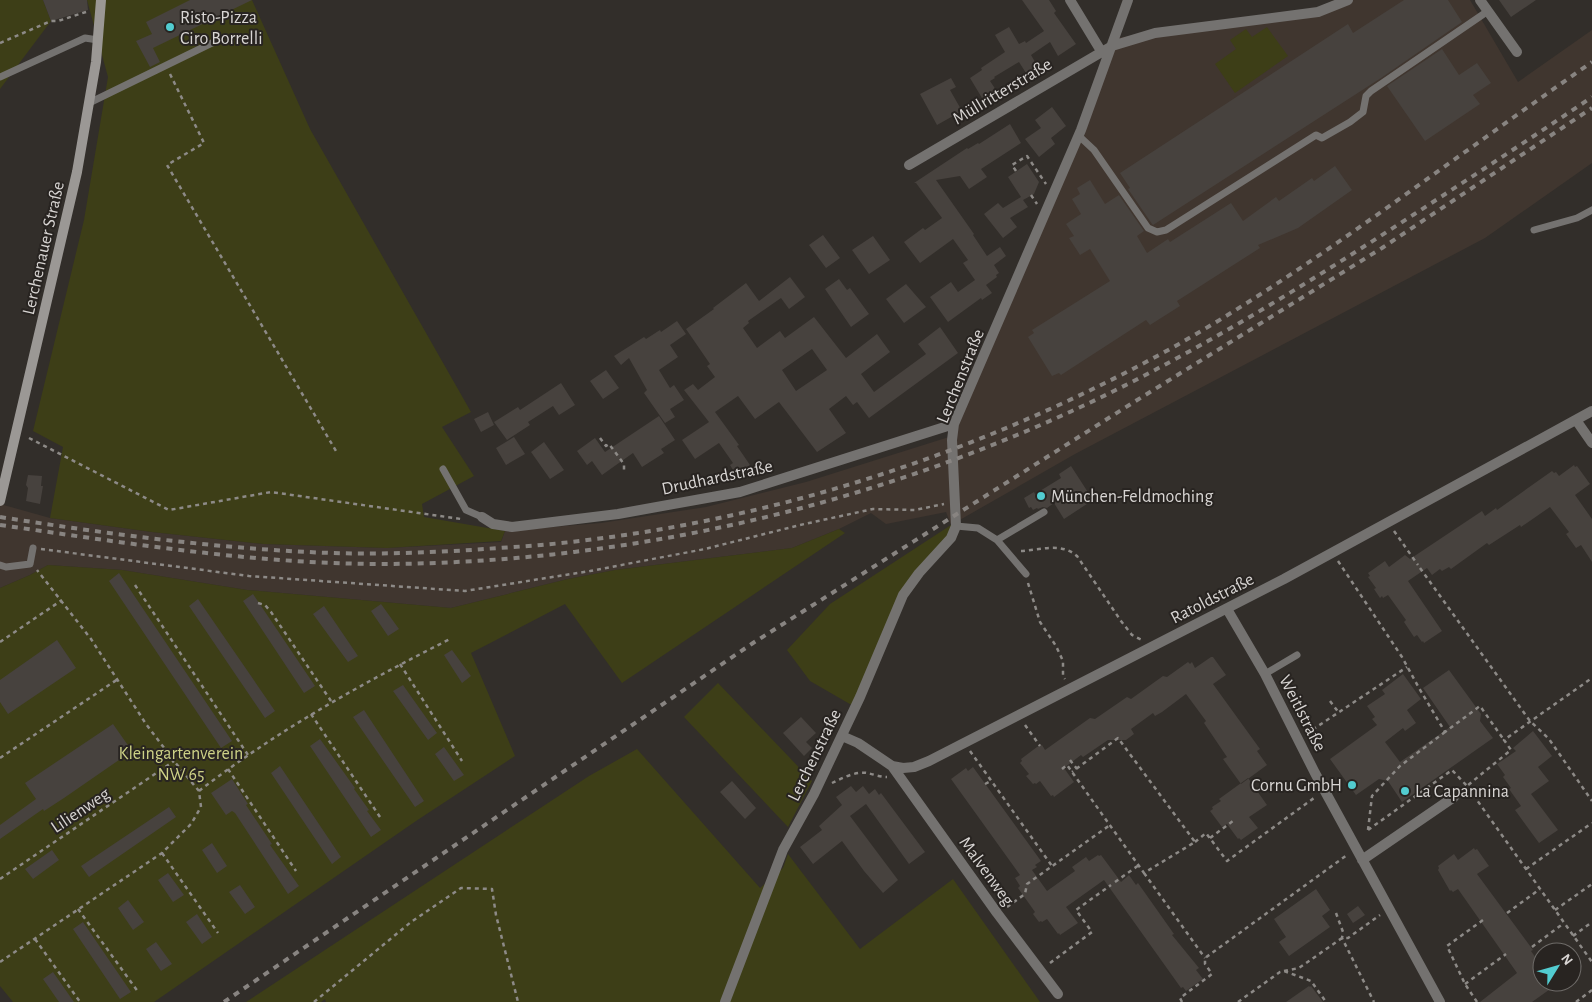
<svg xmlns="http://www.w3.org/2000/svg" width="1592" height="1002" viewBox="0 0 1592 1002" font-family="'Alegreya Sans',sans-serif">
<rect width="100%" height="100%" fill="#322e2a"/>
<path fill="#40362f" d="M1335,0H1470L1518,82L1592,30V163L1485,238L1075,454L951,525L946,512L886,524L871,513L839,529L792,548L615,570L568,579L451,608L247,590L122,570L48,565L30,575L0,588V504L50,518L152,532L264,544L387,548L501,542L505,531L601,523L706,507L806,482L949,437L1116,38L1321,7Z"/>
<path fill="#3d3e17" d="M0,0H43L51,21L0,89Z
M87,0H252L310,129L471,412L442,427L474,476L422,504L424,517L505,531L501,541L387,548L264,544L152,532L50,518L63,447L33,431L84,220L108,77Z
M1267,27L1288,56L1235,93L1215,64L1236,49L1230,40L1246,29L1252,37Z
M951,525L955,534L906,588L855,707L810,681L787,650L830,604Z
M839,529L845,533L622,683L565,604L471,653L515,756L416,821L154,1002H13L0,986V588L30,575L48,565L122,570L247,590L451,608L568,579L615,570L792,548Z
M718,683L812,781L788,827L684,717Z
M637,749L760,888L783,868L788,854L860,949L953,879L1040,1002H326L325,999L321,1002H246L589,776Z"/>
<path fill="#47423e" fill-rule="evenodd" d="M43,0H87L88,10L51,21Z
M190,0H252L153,48L160,62L150,67L136,41L152,34L146,22Z
M1022,0H1049L1056,11L1054,13L1076,44L1058,56L1050,42L1031,55L1038,67L1026,73L1019,62L994,77L995,78L990,81L996,90L982,98L970,78L982,70L981,68L1005,52L995,35L1009,27L1019,44L1025,41L1026,43L1044,31Z
M1404,0H1448L1462,22L1381,78L1153,225L1152,224L1128,189L1130,188L1120,173L1348,24L1353,33Z
M1499,0H1536L1511,17Z
M1442,49L1459,75L1477,63L1491,83L1473,95L1480,104L1425,141L1387,86Z
M951,78L956,87L950,90L962,111L937,125L920,94Z
M1052,107L1066,126L1051,138L1055,144L1039,157L1025,139L1041,128L1035,120Z
M1010,124L1021,143L981,169L987,177L969,189L960,176L936,180L974,234L973,235L987,256L1000,247L1006,256L994,265L999,273L996,275L997,277L986,285L992,293L982,300L981,298L948,322L930,297L951,282L958,292L975,280L963,263L968,260L953,239L920,263L904,242L923,228L925,230L942,218L916,183H914L967,148L968,149L978,143L979,144Z
M1027,164L1039,182L1034,194L1023,200L1028,207L1010,218L1017,227L1003,238L984,214L998,203L1003,208L1021,197L1008,177Z
M1335,166L1352,190L1298,228L1258,245L1260,248L1177,301L1180,306L1150,325L1146,320L1061,375L1059,373L1052,376L1028,337L1034,333L1032,330L1110,281L1090,249L1080,255L1069,238L1074,236L1066,224L1081,214L1072,199L1080,194L1077,188L1090,180L1105,204L1119,195L1144,231L1137,236L1147,253L1168,239L1170,242L1231,203L1243,221L1276,197L1279,201L1312,178L1314,181Z
M823,235L840,258L826,268L809,245Z
M873,236L890,260L869,274L852,250Z
M790,277L805,297L789,309L781,298L748,321L749,323L743,328L757,348L780,331L785,338L814,317L846,358L877,334L890,352L861,374L874,392L926,354L918,344L940,327L958,353L869,418L857,402L853,405L846,396L829,409L846,433L817,452L779,402L755,419L738,396L715,412L739,445L737,446L750,465L736,475L730,465L733,463L719,443L695,459L682,440L709,422L684,390L693,384L698,390L715,377L707,366L710,364L686,329L714,309L713,308L746,283L759,301ZM812,349L827,370L796,391L782,370Z
M839,279L847,290L850,288L869,314L851,327L825,289Z
M906,284L926,307L904,323L886,299Z
M677,321L686,334L670,345L678,357L659,370L670,388L674,385L684,400L670,409L675,417L665,423L644,393L647,390L629,358L621,365L614,356L644,337L646,339L660,330L661,332Z
M606,370L619,388L603,399L590,381Z
M561,383L575,405L559,415L553,406L528,422L530,425L507,440L494,422L518,407L520,410Z
M488,412L494,425L481,432L474,419Z
M659,416L675,440L661,449L664,453L642,467L633,453L602,475L592,461L587,465L577,451L595,438L605,452Z
M514,437L525,454L506,465L496,448Z
M544,442L564,470L550,479L531,452Z
M1574,465L1575,467L1577,466L1590,484L1575,495L1592,519V562L1581,545L1576,548L1566,534L1569,532L1550,507L1521,527L1520,525L1489,545L1487,543L1451,569L1449,567L1442,571L1440,569L1432,575L1427,568L1408,581L1442,631L1424,643L1423,641L1422,642L1417,635L1414,637L1404,622L1406,620L1388,595L1383,598L1382,596L1380,598L1374,589L1376,588L1368,577L1370,576L1368,573L1385,561L1389,567L1405,555L1410,559L1482,511L1485,516L1496,508L1497,510L1552,471L1554,473L1556,472L1559,476Z
M1071,466L1093,500L1064,519L1054,503L1047,508L1043,507L1038,509L1037,508L1033,510L1031,507L1029,508L1024,498L1034,492L1035,494L1061,478L1059,474Z
M28,475L42,476L41,486H43L40,504L26,501L28,488L26,485Z
M119,573L232,741L221,748L109,581Z
M253,594L315,686L304,693L243,601Z
M198,599L275,711L265,718L189,606Z
M381,604L399,629L388,636L371,611Z
M324,606L358,656L348,662L313,614Z
M57,640L76,668L8,714L0,702V680Z
M452,650L471,676L462,683L444,655Z
M1211,657H1213L1226,675L1213,684L1260,749L1257,751L1267,765L1241,784L1223,759L1227,757L1204,723L1206,721L1186,694L1162,712L1155,716L1153,713L1131,729L1134,734L1126,740H1108L1083,757L1081,755L1064,768L1074,782L1054,797L1053,795L1051,796L1040,781L1036,784L1035,783L1033,784L1026,776L1029,774L1020,763L1022,761L1021,759L1037,747L1042,745L1045,750L1090,718L1095,719L1127,697L1131,699L1163,676L1167,677L1188,662L1190,664L1192,662L1195,668Z
M1449,670L1481,714L1480,721L1493,738L1402,802L1388,781L1379,779L1356,795L1330,759L1377,725L1372,719L1375,717L1367,706L1385,694L1382,690L1403,674L1421,699L1407,710L1416,723L1405,731L1403,728L1385,742L1400,762L1450,727L1423,688Z
M403,685L437,733L428,740L393,691Z
M364,710L424,801L415,807L353,717Z
M801,717L816,733L806,742L812,748L804,756L783,733Z
M113,724L132,751L64,798L44,811L43,809L0,839V825L36,799L25,783Z
M1533,731L1552,756L1538,767L1549,781L1531,794L1558,830L1539,843L1515,810L1521,806L1509,789L1511,788L1503,777L1505,775L1497,764L1516,751L1513,748Z
M320,739L355,788L354,789L369,810L367,811L381,830L371,837L310,746Z
M444,747L464,775L454,781L435,754Z
M280,766L341,857L332,864L271,773Z
M973,767L1041,861L1035,865L1037,867L1032,870L1047,891L1075,871L1072,867L1086,857L1089,861L1098,855L1099,856L1101,855L1121,882L1129,875L1136,885L1138,883L1174,934L1172,935L1199,968L1196,970L1203,979L1186,991L1183,987L1181,988L1104,880L1066,907L1078,923L1060,935L1059,933L1058,934L1047,919L1042,922L1041,921L1039,922L1033,914L1035,912L1018,888L1020,886L1015,878L1020,875L951,779L966,768L968,771Z
M1248,778L1267,805L1249,817L1258,828L1241,840L1239,838L1238,839L1227,824L1222,827L1210,811L1213,809L1212,807L1221,801L1219,799Z
M232,779L248,804L246,805L272,844L270,845L299,886L288,894L235,813L232,811L226,815L211,793Z
M732,781L756,808L745,819L720,792Z
M851,786L856,792L863,786L869,794L875,789L879,795L881,793L925,852L909,864L866,804L850,816L898,880L883,893L864,871L842,841L813,864L800,847L822,830L819,826L842,805L836,797Z
M169,807L176,817L89,877L81,866Z
M212,843L227,866L217,873L202,850Z
M1474,848L1475,850L1477,849L1489,866L1477,874L1533,950L1531,951L1542,967V982H1560L1532,1002H1480L1517,973L1458,889L1453,892L1451,890L1450,891L1438,870L1439,868L1438,866L1454,854L1458,860Z
M52,850L59,860L33,879L25,869Z
M168,873L184,895L173,902L158,880Z
M240,885L255,907L245,914L229,892Z
M1316,889L1330,910L1322,916L1330,927L1289,956L1279,942L1286,937L1274,919Z
M128,900L144,922L133,930L118,908Z
M1358,906L1365,915L1353,923L1347,914Z
M197,914L212,937L202,944L186,922Z
M83,922L131,992L120,999L73,929Z
M156,942L172,964L161,971L146,949Z
M53,972L74,1002H59L43,979Z
M1309,986L1310,987L1311,986L1323,1002H1286Z"/>
<g fill="none" stroke-linecap="round" stroke-linejoin="round">
<path stroke="#8d8a87" stroke-width="2.5" stroke-dasharray="4 4" stroke-linecap="butt" d="M0,43L51,21H58L89,11
M170,74L204,143L167,165L336,451
M1016,171L1012,165L1027,156L1046,184
M1031,195L1037,204
M29,438L169,510L271,492L461,519
M600,438L606,446L609,444L624,464V472
M1394,531L1418,565
M41,549L249,576L465,591L590,571L705,549L800,525L873,509L915,510L944,504
M1021,551C1040,550 1061,542 1077,556L1121,621L1132,635L1142,640
M1338,561L1402,657L1419,688L1445,732L1480,706L1504,740
M1420,568L1530,721L1549,739L1592,801
M1028,583L1040,622L1056,646L1063,661V676L1065,679
M135,585L248,755
M258,603L265,605L271,612L331,701
M0,642L62,600
M400,664L462,761
M1330,701L1339,713
M311,714L380,817
M1025,725L1040,746
M1306,734L1407,667
M970,751L1052,866
M0,758L118,679
M1070,760L1077,769
M228,769L296,871
M1062,769L1067,765L1144,873L1195,842L1118,738L1072,772
M832,783C842,778 856,771 867,773C873,774 879,777 887,777
M985,784L991,781
M1462,790L1511,750L1504,740L1592,678
M199,791C278,730 361,684 450,639
M1368,830L1452,770L1467,786L1592,962
M1368,830L1372,796L1400,766L1445,732
M1210,838L1233,821
M1195,842L1206,833L1227,861L1314,798
M162,853L218,933
M1526,869L1592,823
M1144,873L1205,958
M0,879L174,761
M1115,882L1139,865
M1007,907L1025,894L1027,884L1110,825
M78,909L139,993
M1555,910L1592,884
M1336,913L1343,932L1342,938L1374,1002
M1507,913L1540,889
M1573,936L1592,922
M35,939L80,1002
M1532,947L1564,923
M0,962L162,853L191,824L201,807L199,791L174,761L146,724L91,639L37,570
M1050,963L1092,932L1076,910L1111,885
M1284,971L1299,968L1342,938H1348L1380,915
M1465,984L1506,954
M314,1002L411,922L461,888L492,889L496,915L518,1002
M1182,1002L1180,998L1212,974L1205,964V958L1347,855
M1238,1002L1280,972L1284,971L1311,981L1326,1002
M1477,1002L1465,984L1447,946L1483,920
M1576,1002L1592,990"/>
<path stroke="#747270" stroke-width="7" d="M0,77L85,38L98,40
M89,103L216,41
M1079,136L1094,150L1148,228L1157,232L1166,230L1316,135L1322,138L1350,122L1363,112L1366,96L1371,91L1488,11
M1534,230L1577,218L1592,210
M443,469L466,510L482,517
M956,526L978,528L997,540L1026,574
M997,540L1044,512
M0,565L6,567L30,564L33,548
M1265,674L1297,655"/>
<path stroke="#747270" stroke-width="10" d="M1070,0L1101,51
M1480,0L1517,52
M909,165L1112,46L1155,33L1318,12L1348,0
M1576,420L1592,443
M482,517L493,524L512,527L618,514L740,492L954,424
M1227,609L1265,674L1315,773L1440,1002
M842,736L858,743L892,766L903,768L914,767L929,761L1284,579L1592,411
M892,766L997,913L1058,994
M1362,860L1454,797
M725,1002L783,850L814,794L860,697L903,595L919,573L951,538L956,526L952,440L954,424L1081,130L1128,0"/>
<path stroke="#9b9895" stroke-width="10" d="M0,501L77,172L96,62L101,0"/>
<path stroke="#888481" stroke-width="4" stroke-dasharray="6 6" stroke-linecap="butt" d="M0,517C102,533 205,547 308,552C363,555 418,553 472,550C495,548 518,547 541,545C764,525 984,453 1179,344C1254,301 1325,252 1395,202C1461,155 1526,108 1592,62
M0,525C127,543 254,564 383,564C626,563 868,507 1087,404C1201,350 1308,283 1413,215C1473,176 1533,137 1592,97
M224,1002L753,643L1134,402L1382,248L1592,108"/>
</g>
<g fill="#52ccd0" stroke="#282421" stroke-width="2">
<circle cx="170" cy="27" r="5"/>
<circle cx="1041" cy="496" r="5"/>
<circle cx="1352" cy="785" r="5"/>
<circle cx="1405" cy="791" r="5"/>
</g>
<g text-anchor="middle" stroke-width="4" stroke-linejoin="round" paint-order="stroke">
<g font-size="18" fill="#d8d5d3" stroke="#282421" text-anchor="start">
<text x="180" y="23">Risto-Pizza<tspan x="180" dy="21">Ciro Borrelli</tspan></text>
<text x="1051" y="502">München-Feldmoching</text>
<text x="1342" y="791" text-anchor="end">Cornu GmbH</text>
<text x="1415" y="797">La Capannina</text>
</g>
<g font-size="18" fill="#d8d5d3" stroke="#282421">
<text transform="translate(1002 91) rotate(-31)" y="6">Müllritterstraße</text>
<text transform="translate(43 248) rotate(-77)" y="6">Lerchenauer Straße</text>
<text transform="translate(960 376) rotate(-68)" y="6">Lerchenstraße</text>
<text transform="translate(717 477) rotate(-12)" y="6">Drudhardstraße</text>
<text transform="translate(1212 598) rotate(-27)" y="6">Ratoldstraße</text>
<text transform="translate(1303 713) rotate(63)" y="6">Weitlstraße</text>
<text transform="translate(814 755) rotate(-64)" y="6">Lerchenstraße</text>
<text transform="translate(80 810) rotate(-34)" y="6">Lilienweg</text>
<text transform="translate(987 871) rotate(54)" y="6">Malvenweg</text>
</g>
<g font-size="18" fill="#cdd186" stroke="#282421">
<text x="181" y="759">Kleingartenverein<tspan x="181" dy="21">NW 65</tspan></text>
</g>
</g>
<g transform="translate(1557 967) rotate(53)"><circle r="24" fill="#282421" stroke="#6e6b68"/>
<path d="M0-4L9 19L0 12L-9 19Z" fill="#52ccd0"/>
<text y="-8" font-size="14" font-weight="bold" text-anchor="middle" fill="#d8d5d3">N</text>
</g>
</svg>
